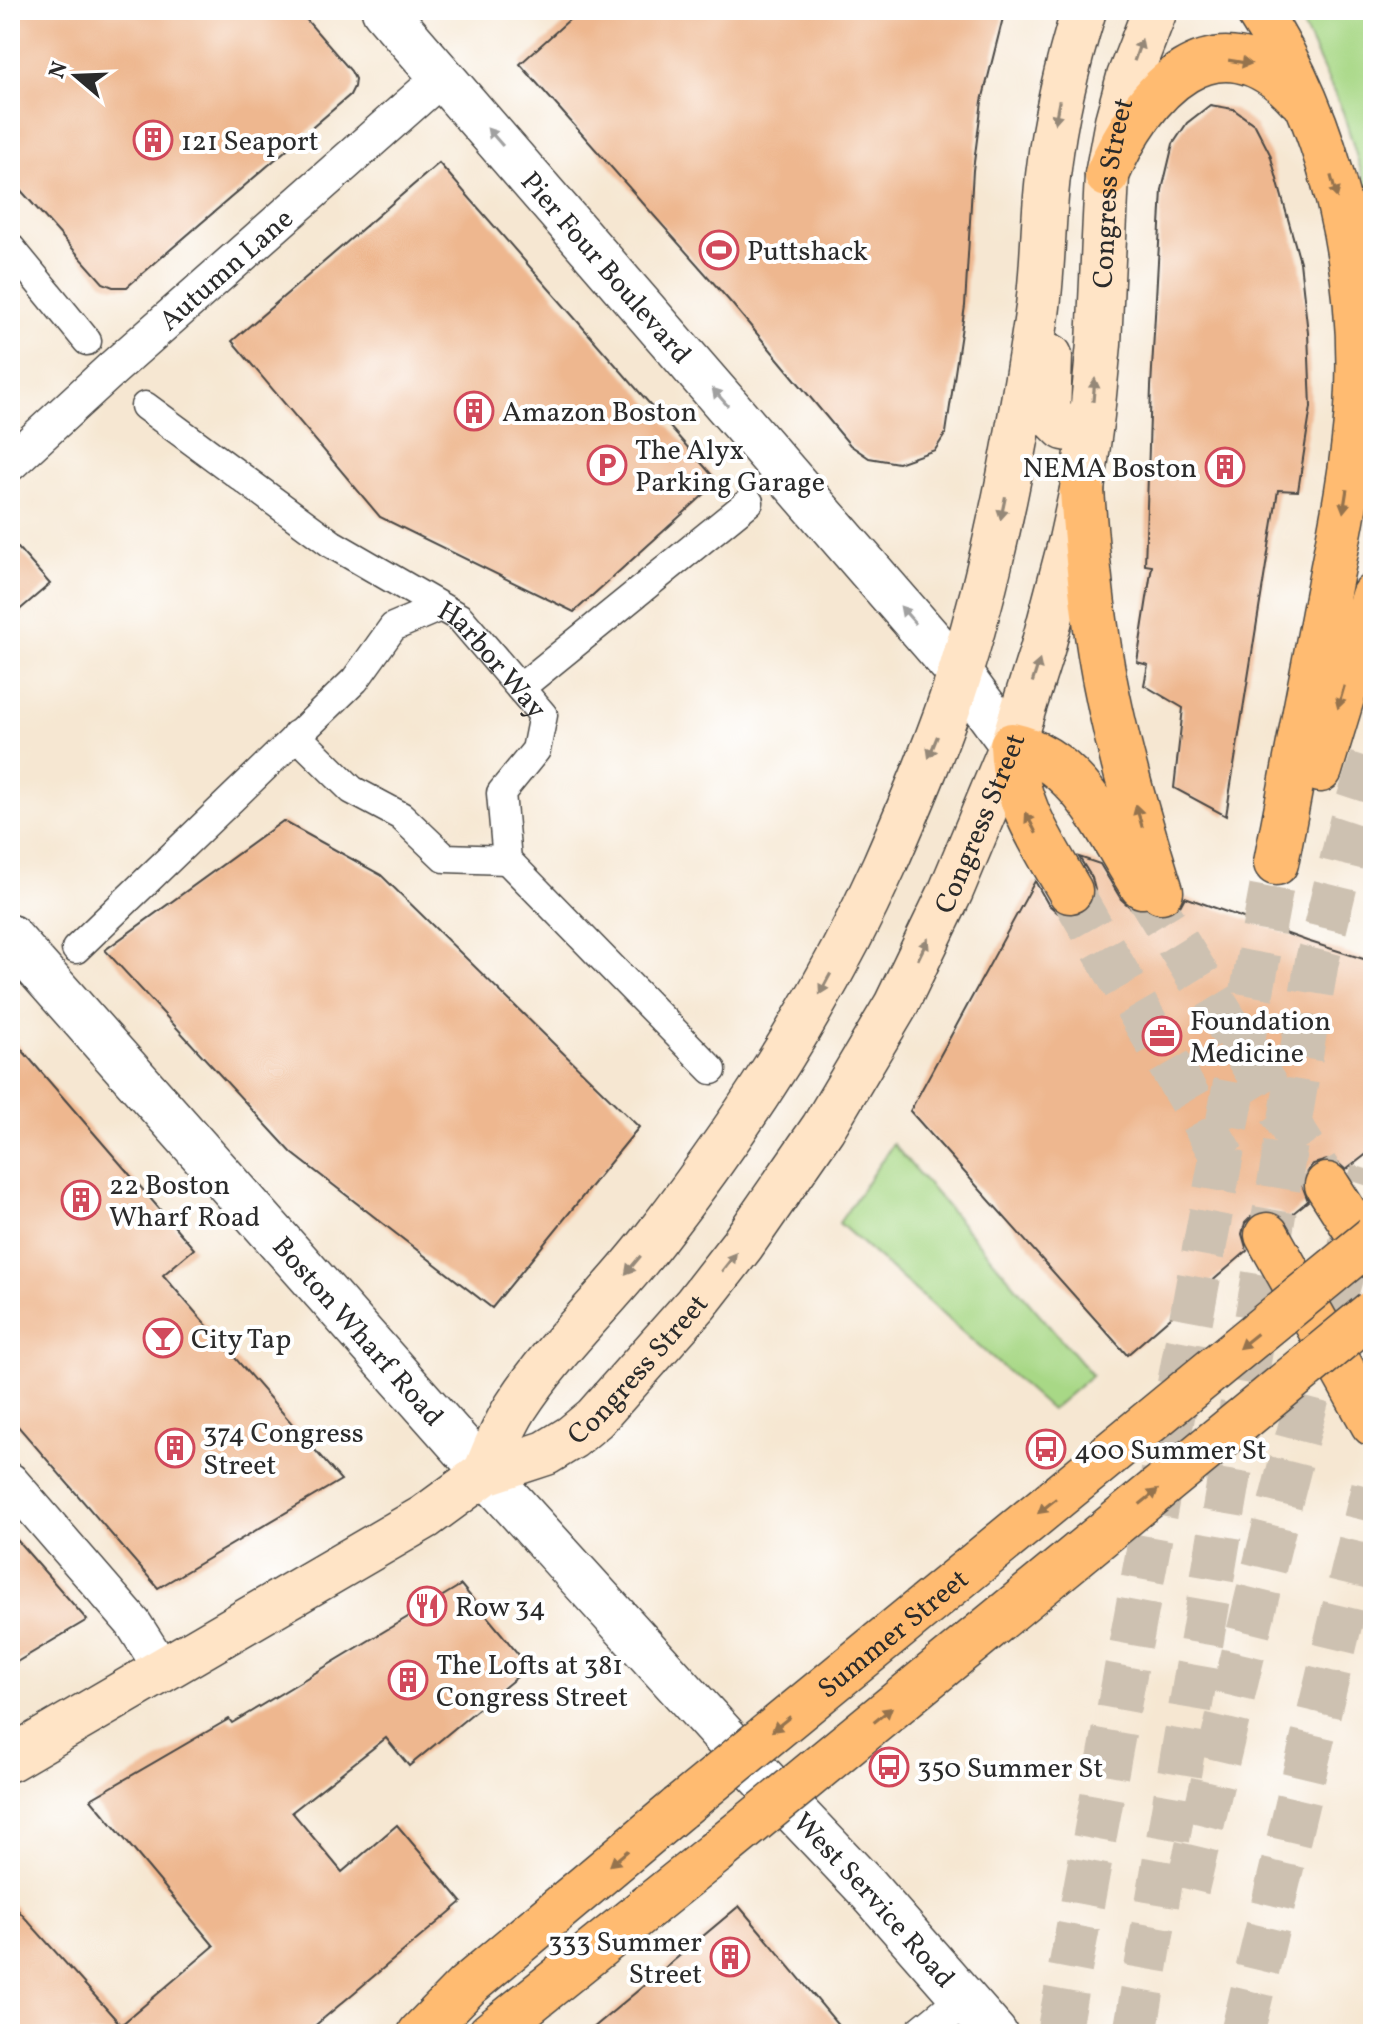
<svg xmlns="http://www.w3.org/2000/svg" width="1383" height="2044" viewBox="0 0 1383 2044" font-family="Vollkorn,serif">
<rect width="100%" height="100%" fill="#fff"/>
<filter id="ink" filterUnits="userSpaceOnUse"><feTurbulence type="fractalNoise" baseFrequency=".0125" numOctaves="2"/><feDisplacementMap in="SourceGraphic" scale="16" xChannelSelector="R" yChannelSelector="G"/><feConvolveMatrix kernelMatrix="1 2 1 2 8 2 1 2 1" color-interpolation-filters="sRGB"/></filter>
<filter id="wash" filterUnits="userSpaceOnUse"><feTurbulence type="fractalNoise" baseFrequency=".006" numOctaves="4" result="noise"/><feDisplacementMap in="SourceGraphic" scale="32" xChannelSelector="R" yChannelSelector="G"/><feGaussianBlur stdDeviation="1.8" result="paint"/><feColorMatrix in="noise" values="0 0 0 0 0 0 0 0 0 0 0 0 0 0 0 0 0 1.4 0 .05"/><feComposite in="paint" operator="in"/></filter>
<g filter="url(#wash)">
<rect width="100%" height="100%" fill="#f6e7d2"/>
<path fill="#a8d886" stroke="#6a8258" stroke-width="2" d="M1296,10H1373V210L1343,112Z
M893,1144L1092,1375L1051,1410L839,1223Z"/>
<g id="blocks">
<path fill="#eeb78f" d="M10,10H298L351,71L355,79L354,87L350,95L127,287H113L103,283L10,178Z
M580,10H1005L982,101L973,170L965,306L946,433L935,450L898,463L869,458L850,445L733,305L520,64Z
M1210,105L1233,109L1255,125L1270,154L1300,262L1308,333L1311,407L1298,491L1278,490L1226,816L1174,788L1183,708L1144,685L1148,665L1137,662L1152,566L1145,565L1151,387L1162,190L1173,144L1187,123Z
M439,163L718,482L574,612L380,517L232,341Z
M10,539L50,584L10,618Z
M283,821L381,875L639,1127L492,1308L292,1153L105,950Z
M1079,857L1100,864L1121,899L1131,908L1146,910L1156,915H1168L1179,908L1185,897L1307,941L1373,962V1149L1346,1170L1338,1163L1327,1160L1313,1164L1305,1174L1302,1185L1308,1201L1286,1219L1279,1213L1268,1210L1254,1214L1245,1223L1242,1234L1247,1251L1127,1355L910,1111L1035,881L1048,904L1058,913L1071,916L1083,912L1091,904L1095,890L1092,878Z
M10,1036L194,1249L163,1275L341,1480L158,1588L10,1417Z
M10,1532L87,1620L10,1666Z
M461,1585L529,1667L409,1766L386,1738L292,1812L342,1872L397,1825L462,1902L305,2034H10V1901L121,2025L214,1946L91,1799L229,1719L232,1723Z
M739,1906L846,2034H586Z"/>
</g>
</g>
<g filter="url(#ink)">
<use href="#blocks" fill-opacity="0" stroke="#494744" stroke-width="2"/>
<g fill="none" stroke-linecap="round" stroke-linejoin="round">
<path stroke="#cdc1b1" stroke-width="44" stroke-dasharray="44 22" stroke-linecap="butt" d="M1142,886L1327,1185
M1070,891L1228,1166
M1187,1889C1245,1648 1299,1407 1373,1171
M1058,2034L1276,863
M1135,2034L1317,961L1351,822L1373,756
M1242,2034L1373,1487"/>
<g stroke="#494744" stroke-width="31">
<g id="pedestrian">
<path d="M10,247L87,341"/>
<path id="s1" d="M145,406L332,544L460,618L543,715L536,750L501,793L507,860L712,1070"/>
<path d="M520,688L749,502"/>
<path d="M296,735L352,790L401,816L445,858L507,860"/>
<path d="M76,949L355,680L393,627L440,607"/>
</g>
</g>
<g stroke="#494744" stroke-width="39">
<g id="minor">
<path id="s2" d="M10,463L112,369L442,77"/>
<path d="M10,1481L133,1623L163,1670"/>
<path d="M922,2034L965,1999"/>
</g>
</g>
<g stroke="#494744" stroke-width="47">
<g id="tertiary">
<path id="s3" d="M384,10L960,674L1012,745"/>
<path id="s4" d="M10,937L485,1473L752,1767L867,1888L995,2034"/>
</g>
</g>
<g stroke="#494744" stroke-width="47">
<g id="secondary">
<path d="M1050,356L1048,412L1064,428L1089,433"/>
<path d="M485,1473C494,1450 503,1428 516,1407C555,1346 611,1296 655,1238C745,1122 824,1000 884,866C912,802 940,737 961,670C996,556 1018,439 1036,321C1044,271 1042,219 1049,168C1055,114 1068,62 1084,10"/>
<path id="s5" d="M10,1759L425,1517L485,1473L546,1453L572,1437L595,1418L696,1304L742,1245L823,1128L896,1005L951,891L1012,745L1042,650L1071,540L1082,490L1092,415L1099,344L1107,175L1117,121L1129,77L1155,10"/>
</g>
</g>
<g stroke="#494744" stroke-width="47">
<path id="primary" d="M420,2034L467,1986L679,1808
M490,2034L715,1853"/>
</g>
<g stroke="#494744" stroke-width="47">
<path id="motorway" d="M1257,10C1332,124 1366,273 1357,409C1352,480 1336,549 1323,618C1307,700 1292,781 1276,863
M1107,175C1142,91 1216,8 1299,98
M1082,490C1086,545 1091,599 1100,654C1113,734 1137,814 1161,891
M1320,770L1373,596
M1070,891C1042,842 1014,803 1012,745C1079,759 1108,833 1142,886
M1327,1185L1373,1257
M1267,1235L1373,1424"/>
</g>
<use href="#pedestrian" stroke="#fff" stroke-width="28"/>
<use href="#minor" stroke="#fff" stroke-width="36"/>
<use href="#tertiary" stroke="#fff" stroke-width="44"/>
<use href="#secondary" stroke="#ffe4c6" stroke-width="44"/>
<use href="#primary" stroke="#ffbb71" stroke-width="44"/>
<use href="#motorway" stroke="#ffbb71" stroke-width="44"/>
<g stroke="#494744" stroke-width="47" stroke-linecap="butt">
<g id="primary-bridge">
<path id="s6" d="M679,1808L1373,1238"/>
<path d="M715,1853L1373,1312"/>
</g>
</g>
<use href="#primary-bridge" stroke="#ffbb71" stroke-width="44"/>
</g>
<defs><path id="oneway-solid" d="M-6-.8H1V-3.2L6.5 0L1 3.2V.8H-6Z" transform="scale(2)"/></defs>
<g fill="#958878">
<use href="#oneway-solid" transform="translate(1138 50) rotate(-71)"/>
<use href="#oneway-solid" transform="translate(1057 112) rotate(101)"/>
<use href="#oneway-solid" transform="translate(1094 390) rotate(-85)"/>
<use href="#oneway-solid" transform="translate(1003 508) rotate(102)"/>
<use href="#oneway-solid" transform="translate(1036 671) rotate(-72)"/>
<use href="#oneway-solid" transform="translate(933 747) rotate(112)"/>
<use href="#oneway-solid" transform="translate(923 949) rotate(-64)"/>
<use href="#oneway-solid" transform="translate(825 984) rotate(118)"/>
<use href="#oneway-solid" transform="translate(729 1262) rotate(-52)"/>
<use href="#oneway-solid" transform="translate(633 1265) rotate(130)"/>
</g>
<g fill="#95734e">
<use href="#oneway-solid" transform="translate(1240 62) rotate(9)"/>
<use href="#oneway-solid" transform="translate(1334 187) rotate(75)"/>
<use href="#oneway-solid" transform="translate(1345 501) rotate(99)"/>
<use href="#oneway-solid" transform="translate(1341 697) rotate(106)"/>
<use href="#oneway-solid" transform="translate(1139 816) rotate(-106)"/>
<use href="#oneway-solid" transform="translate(1031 823) rotate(-117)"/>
<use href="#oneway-solid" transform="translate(1248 1341) rotate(141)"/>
<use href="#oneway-solid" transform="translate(1149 1497) rotate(-39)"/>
<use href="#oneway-solid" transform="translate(1047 1506) rotate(141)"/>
<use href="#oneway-solid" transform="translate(883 1715) rotate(-39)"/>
<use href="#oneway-solid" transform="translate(781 1724) rotate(141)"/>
<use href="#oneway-solid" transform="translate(619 1858) rotate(140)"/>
</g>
<g fill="#a0a0a0">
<use href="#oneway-solid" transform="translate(495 137) rotate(-131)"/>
<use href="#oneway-solid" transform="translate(720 397) rotate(-131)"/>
<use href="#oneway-solid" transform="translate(908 615) rotate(-131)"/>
</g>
</g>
<defs>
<g id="building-ring" transform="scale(2)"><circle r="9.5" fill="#fff" stroke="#d1495b" stroke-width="1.5"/><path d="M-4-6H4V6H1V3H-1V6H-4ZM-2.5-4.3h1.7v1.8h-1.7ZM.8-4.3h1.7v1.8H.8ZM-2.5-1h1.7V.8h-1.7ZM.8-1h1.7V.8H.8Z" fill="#d1495b"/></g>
<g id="stadium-ring" transform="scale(2)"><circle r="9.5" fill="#fff" stroke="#d1495b" stroke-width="1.5"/><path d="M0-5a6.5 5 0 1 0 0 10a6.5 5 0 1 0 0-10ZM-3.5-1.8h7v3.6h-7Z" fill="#d1495b"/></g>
<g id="parking-ring" transform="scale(2)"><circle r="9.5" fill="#fff" stroke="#d1495b" stroke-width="1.5"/><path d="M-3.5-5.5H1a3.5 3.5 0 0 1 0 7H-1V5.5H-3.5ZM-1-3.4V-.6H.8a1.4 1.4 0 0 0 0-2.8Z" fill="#d1495b"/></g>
<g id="office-ring" transform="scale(2)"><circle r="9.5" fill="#fff" stroke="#d1495b" stroke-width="1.5"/><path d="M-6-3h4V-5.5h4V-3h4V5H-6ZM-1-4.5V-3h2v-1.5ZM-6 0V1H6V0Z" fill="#d1495b"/></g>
<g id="bar-ring" transform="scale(2)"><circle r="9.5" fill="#fff" stroke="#d1495b" stroke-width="1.5"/><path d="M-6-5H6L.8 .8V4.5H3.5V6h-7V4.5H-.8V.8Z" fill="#d1495b"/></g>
<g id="bus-ring" transform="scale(2)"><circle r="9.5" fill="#fff" stroke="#d1495b" stroke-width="1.5"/><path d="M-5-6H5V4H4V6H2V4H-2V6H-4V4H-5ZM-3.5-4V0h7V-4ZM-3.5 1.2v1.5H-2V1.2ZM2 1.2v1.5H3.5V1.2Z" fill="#d1495b"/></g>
<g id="restaurant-ring" transform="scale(2)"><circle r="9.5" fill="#fff" stroke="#d1495b" stroke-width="1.5"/><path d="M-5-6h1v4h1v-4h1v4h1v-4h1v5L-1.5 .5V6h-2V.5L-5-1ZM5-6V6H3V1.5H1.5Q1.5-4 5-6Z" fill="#d1495b"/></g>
</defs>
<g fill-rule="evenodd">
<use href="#building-ring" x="153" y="140"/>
<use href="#stadium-ring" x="719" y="250"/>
<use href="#building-ring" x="474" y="411"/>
<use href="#parking-ring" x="607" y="465"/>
<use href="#building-ring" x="1225" y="467"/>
<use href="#office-ring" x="1162" y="1036"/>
<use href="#building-ring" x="81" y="1200"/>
<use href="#bar-ring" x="163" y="1338"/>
<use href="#building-ring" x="175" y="1448"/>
<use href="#bus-ring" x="1046" y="1449"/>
<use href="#restaurant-ring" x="427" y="1606"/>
<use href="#building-ring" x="408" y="1680"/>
<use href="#bus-ring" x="889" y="1767"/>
<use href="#building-ring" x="730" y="1957"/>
</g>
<g text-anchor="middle" stroke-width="8" stroke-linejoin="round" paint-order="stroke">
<g font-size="28" fill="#2b2b2b" stroke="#fff" text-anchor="start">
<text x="181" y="150">121 Seaport</text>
<text x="747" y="260">Puttshack</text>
<text x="502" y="421">Amazon Boston</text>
<text x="635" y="459">The Alyx<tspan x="635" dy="32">Parking Garage</tspan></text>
<text x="1197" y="477" text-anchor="end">NEMA Boston</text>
<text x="1190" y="1030">Foundation<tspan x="1190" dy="32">Medicine</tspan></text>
<text x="109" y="1194">22 Boston<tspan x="109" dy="32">Wharf Road</tspan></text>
<text x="191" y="1348">City Tap</text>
<text x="203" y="1442">374 Congress<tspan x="203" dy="32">Street</tspan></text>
<text x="1074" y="1459">400 Summer St</text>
<text x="455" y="1616">Row 34</text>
<text x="436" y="1674">The Lofts at 381<tspan x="436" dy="32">Congress Street</tspan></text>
<text x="917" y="1777">350 Summer St</text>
<text x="702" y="1951" text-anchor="end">333 Summer<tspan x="702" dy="32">Street</tspan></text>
</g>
<g font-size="28" fill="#2b2b2b" stroke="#fff">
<text dy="10" stroke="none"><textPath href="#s5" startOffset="2040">Congress Street</textPath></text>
<text dy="10" stroke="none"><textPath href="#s3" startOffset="340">Pier Four Boulevard</textPath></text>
<text dy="10" stroke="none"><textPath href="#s2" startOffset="290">Autumn Lane</textPath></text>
<text dy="10" stroke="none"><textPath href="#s1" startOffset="432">Harbor Way</textPath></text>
<text dy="10" stroke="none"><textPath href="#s5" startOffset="1392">Congress Street</textPath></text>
<text dy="10" stroke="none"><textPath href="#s4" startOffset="526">Boston Wharf Road</textPath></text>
<text dy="10" stroke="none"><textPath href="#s5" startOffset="744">Congress Street</textPath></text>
<text dy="10" stroke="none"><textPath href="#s6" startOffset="276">Summer Street</textPath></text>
<text dy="10" stroke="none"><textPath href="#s4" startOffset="1294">West Service Road</textPath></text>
</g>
</g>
<rect width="1383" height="2044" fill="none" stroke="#fff" stroke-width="40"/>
<g transform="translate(76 76) rotate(289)" stroke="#ffffff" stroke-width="6" paint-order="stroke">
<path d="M0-6L14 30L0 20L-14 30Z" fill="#2b2b2b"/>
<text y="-12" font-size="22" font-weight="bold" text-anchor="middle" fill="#2b2b2b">N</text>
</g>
</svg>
